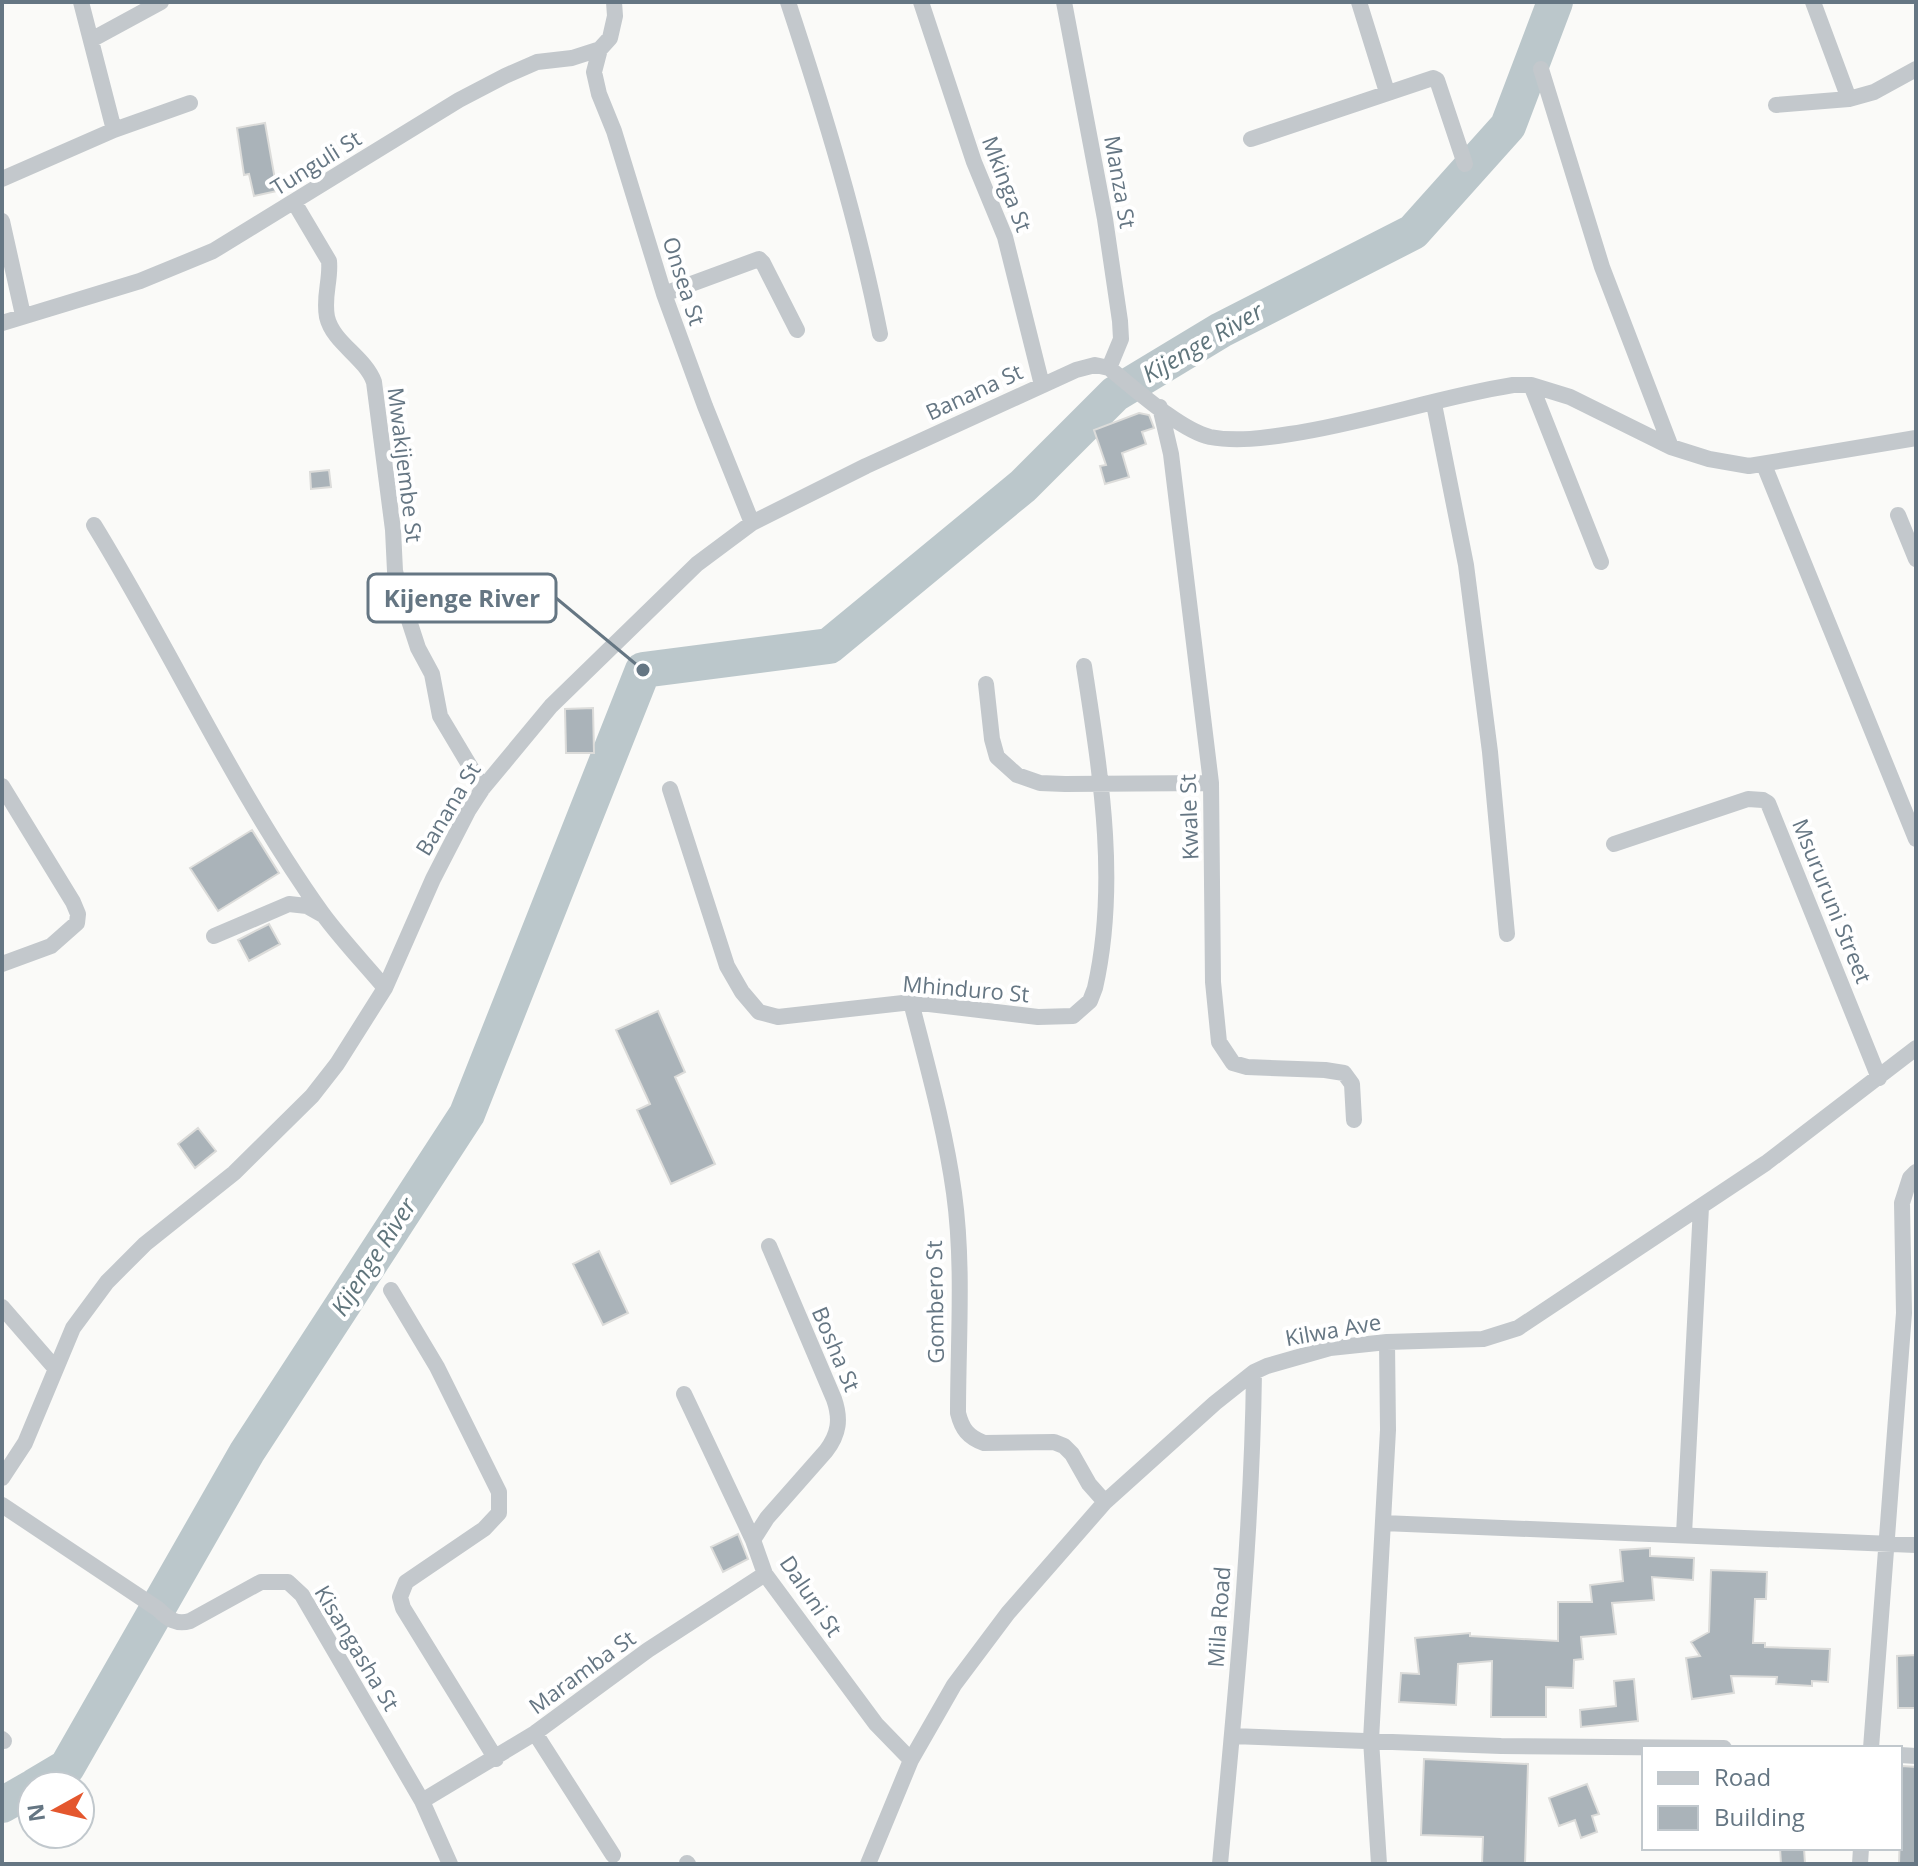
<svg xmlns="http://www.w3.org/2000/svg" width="1918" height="1866" viewBox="0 0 1918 1866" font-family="'Open Sans',sans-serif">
<rect width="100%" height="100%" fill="#fafaf8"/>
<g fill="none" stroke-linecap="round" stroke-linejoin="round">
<path stroke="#bbc7cb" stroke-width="36" d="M35,1786L67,1767L247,1452L467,1114L643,670L829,646L1023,486L1115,394L1221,330L1413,232L1508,126L1555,2
M2,1805L32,1788"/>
</g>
<path fill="#aab3b9" stroke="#dcdcda" stroke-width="2" d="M265,123L277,191L254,196L249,174L244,175L237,128Z
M1139,413L1149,415L1154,428L1142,432L1146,444L1122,453L1129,477L1105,484L1100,466L1106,465L1094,430Z
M329,470L331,487L311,489L310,472Z
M593,708L594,753H566L565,709Z
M252,830L279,873L218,911L190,868Z
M269,924L280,944L249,961L238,940Z
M658,1011L685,1072L675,1077L715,1164L671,1184L637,1110L650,1104L616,1030Z
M198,1128L216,1151L195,1168L178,1144Z
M599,1251L628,1313L603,1325L573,1264Z
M738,1534L748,1559L723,1572L711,1547Z
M1650,1548V1556L1694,1558L1693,1580L1652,1577L1654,1600L1612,1603L1616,1634L1581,1637L1583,1659L1574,1660L1573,1688L1546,1687V1717H1491L1492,1661L1458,1664L1456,1705L1399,1702L1401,1673L1419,1674L1415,1638L1470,1633V1636L1558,1641V1602H1592L1590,1585L1623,1581L1620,1550Z
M1711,1570L1767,1572L1766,1599H1755L1753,1643H1765V1647L1830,1649L1828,1682L1812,1681V1686L1776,1684L1777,1677L1731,1676L1734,1693L1692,1699L1686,1658L1700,1656L1691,1642L1709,1632Z
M1916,1655V1708H1898L1897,1656Z
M1634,1679L1638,1721L1581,1727L1580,1710L1616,1706L1614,1681Z
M1424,1759L1528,1764L1525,1864H1482L1483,1837L1421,1835Z
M1902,1766L1916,1767V1864H1899Z
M1587,1784L1599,1814L1592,1816L1597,1832L1581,1838L1575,1820L1559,1826L1549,1798Z
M1780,1848H1804L1805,1864H1781Z"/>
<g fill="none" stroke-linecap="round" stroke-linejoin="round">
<path stroke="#c3c8cc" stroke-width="16" d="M81,2L114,130
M788,2C824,111 858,222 880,334
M921,2L974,162L1005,237L1042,385
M1064,2L1105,219L1120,321L1121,339L1109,368
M1359,2L1387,92
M1813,2L1849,99
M91,40L161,2
M600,49L594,72L599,94L614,131L664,294L705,406L752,523
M1541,69L1602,267L1671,447
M1776,105L1849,99L1874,92L1916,69
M1251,139L1433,78L1437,80L1465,164
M2,179L114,130L190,103
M294,202L329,261C331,280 323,296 327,317C333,343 365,357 374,382L393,530L395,571L402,599L418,648L432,674L440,716L483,788
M2,221L23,315
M664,294L759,259L763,263L797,330
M2,323L140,281L213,251L459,100L505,76L537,62L572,58L600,49L610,38L615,16L614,2
M1531,385L1601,562
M1434,404L1466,565L1490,752L1507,934
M1160,407L1171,454L1211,783L1213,982L1219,1042L1233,1063L1247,1067L1325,1070L1344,1073L1352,1084L1354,1120
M1764,465L1916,839
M1898,515L1916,559
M94,525C172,652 235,791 322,913C341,939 364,963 385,988
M986,684L992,739L997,757L1017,775L1040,783L1065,784L1211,783
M2,786L73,902L78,914L77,923L51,946L2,964
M670,789L727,966L742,992L759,1012L778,1017L912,1002L1038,1017L1073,1016L1090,1001L1095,988C1119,882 1100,771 1084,666
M1614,844L1748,799L1763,800L1768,803L1879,1078
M214,936L289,904L307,906L323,915
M911,1002C927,1065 945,1128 954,1193C964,1265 958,1340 958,1413C962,1429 968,1437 984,1443L1054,1442L1064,1446L1072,1454L1089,1484L1105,1502
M391,1290L437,1367L499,1492V1513L484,1529L406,1582L400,1597L403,1608L496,1759
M2,1307L55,1368
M684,1394L753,1540L765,1574L876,1724L911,1760
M2,1478L25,1443L73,1328L107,1282L145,1244L234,1173L312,1096L337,1064L385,988L433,879L468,811L483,788L551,706L697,564L752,523L866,466L1076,370L1095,365L1109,368C1134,388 1180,430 1210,437C1236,442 1265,438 1290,434C1365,423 1438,397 1513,385H1531L1570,397L1671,447L1709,459L1749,466L1916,438
M2,1505L158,1609C168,1619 176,1625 190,1621L261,1582H288L302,1595L422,1801L450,1864
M1383,1523L1916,1545
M1684,1534L1701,1207
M753,1540L767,1518L826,1451C839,1434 841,1419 834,1399L769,1246
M535,1733L613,1855
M1232,1736L1501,1746L1724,1748
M2,1739L4,1741
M1871,1748L1904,1313L1902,1203L1910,1178L1916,1172
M1900,1755L1916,1756
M422,1801L535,1733L648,1650L765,1574
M687,1863L688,1864
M868,1864L911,1760L954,1685L1008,1613L1105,1502L1215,1403L1254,1372L1267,1366L1330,1348L1387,1342L1483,1339L1518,1328L1766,1163L1916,1048
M1220,1864C1235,1701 1252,1536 1254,1372
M1379,1864L1371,1740L1388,1430L1387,1342
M1860,1864L1861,1848"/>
</g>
<g text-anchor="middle" stroke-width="8" stroke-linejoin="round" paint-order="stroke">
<g font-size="22" fill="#657683" stroke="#fff">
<text transform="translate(316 163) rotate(-32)" y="8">Tunguli St</text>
<text transform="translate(1120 182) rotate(80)" y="8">Manza St</text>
<text transform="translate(1007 184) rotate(69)" y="8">Mkinga St</text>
<text transform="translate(684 281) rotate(72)" y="8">Onsea St</text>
<text transform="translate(974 392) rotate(-25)" y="8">Banana St</text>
<text transform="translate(405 465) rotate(83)" y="8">Mwakijembe St</text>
<text transform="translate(448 809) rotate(-59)" y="8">Banana St</text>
<text transform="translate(1189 817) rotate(-92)" y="8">Kwale St</text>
<text transform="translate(1832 901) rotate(68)" y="8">Msururuni Street</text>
<text transform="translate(966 989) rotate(5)" y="8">Mhinduro St</text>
<text transform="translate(935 1302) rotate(-91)" y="8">Gombero St</text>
<text transform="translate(1333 1330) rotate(-10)" y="8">Kilwa Ave</text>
<text transform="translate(836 1349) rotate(67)" y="8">Bosha St</text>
<text transform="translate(811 1596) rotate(56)" y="8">Daluni St</text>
<text transform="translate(1219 1617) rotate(-86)" y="8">Mila Road</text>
<text transform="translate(357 1648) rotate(59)" y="8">Kisangasha St</text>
<text transform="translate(582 1672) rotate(-36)" y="8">Maramba St</text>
</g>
<g font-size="24" font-style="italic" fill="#60757c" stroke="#fff">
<text transform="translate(1203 343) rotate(-30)" y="8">Kijenge River</text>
<text transform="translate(374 1257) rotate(-57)" y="8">Kijenge River</text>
</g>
</g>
<path fill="none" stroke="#657683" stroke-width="3" d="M643 670L556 598"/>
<circle fill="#657683" stroke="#fff" stroke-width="3" cx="643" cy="670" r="8"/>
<rect fill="#fff" stroke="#657683" stroke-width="3" x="368" y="574" width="188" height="48" rx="8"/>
<g font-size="24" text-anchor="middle" font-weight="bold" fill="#657683">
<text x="462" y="607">Kijenge River</text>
</g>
<rect width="1918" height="1866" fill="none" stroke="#657683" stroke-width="8"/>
<rect x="1642" y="1746" width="260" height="104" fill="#ffffff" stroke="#c1c8cd" stroke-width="2"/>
<rect x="1658" y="1772" width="40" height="12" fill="#c3c8cc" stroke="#c1c8cd" stroke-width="2"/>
<text x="1714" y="1786" font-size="24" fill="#657683">Road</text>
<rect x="1658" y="1806" width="40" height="24" fill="#aab3b9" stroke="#c1c8cd" stroke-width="2"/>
<text x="1714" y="1826" font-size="24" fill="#657683">Building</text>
<g transform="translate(56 1810) rotate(262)"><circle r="38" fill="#ffffff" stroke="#c1c8cd" stroke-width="2"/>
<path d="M0-6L14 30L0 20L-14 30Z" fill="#e4572e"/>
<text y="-12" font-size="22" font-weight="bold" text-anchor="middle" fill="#657683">N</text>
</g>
</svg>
